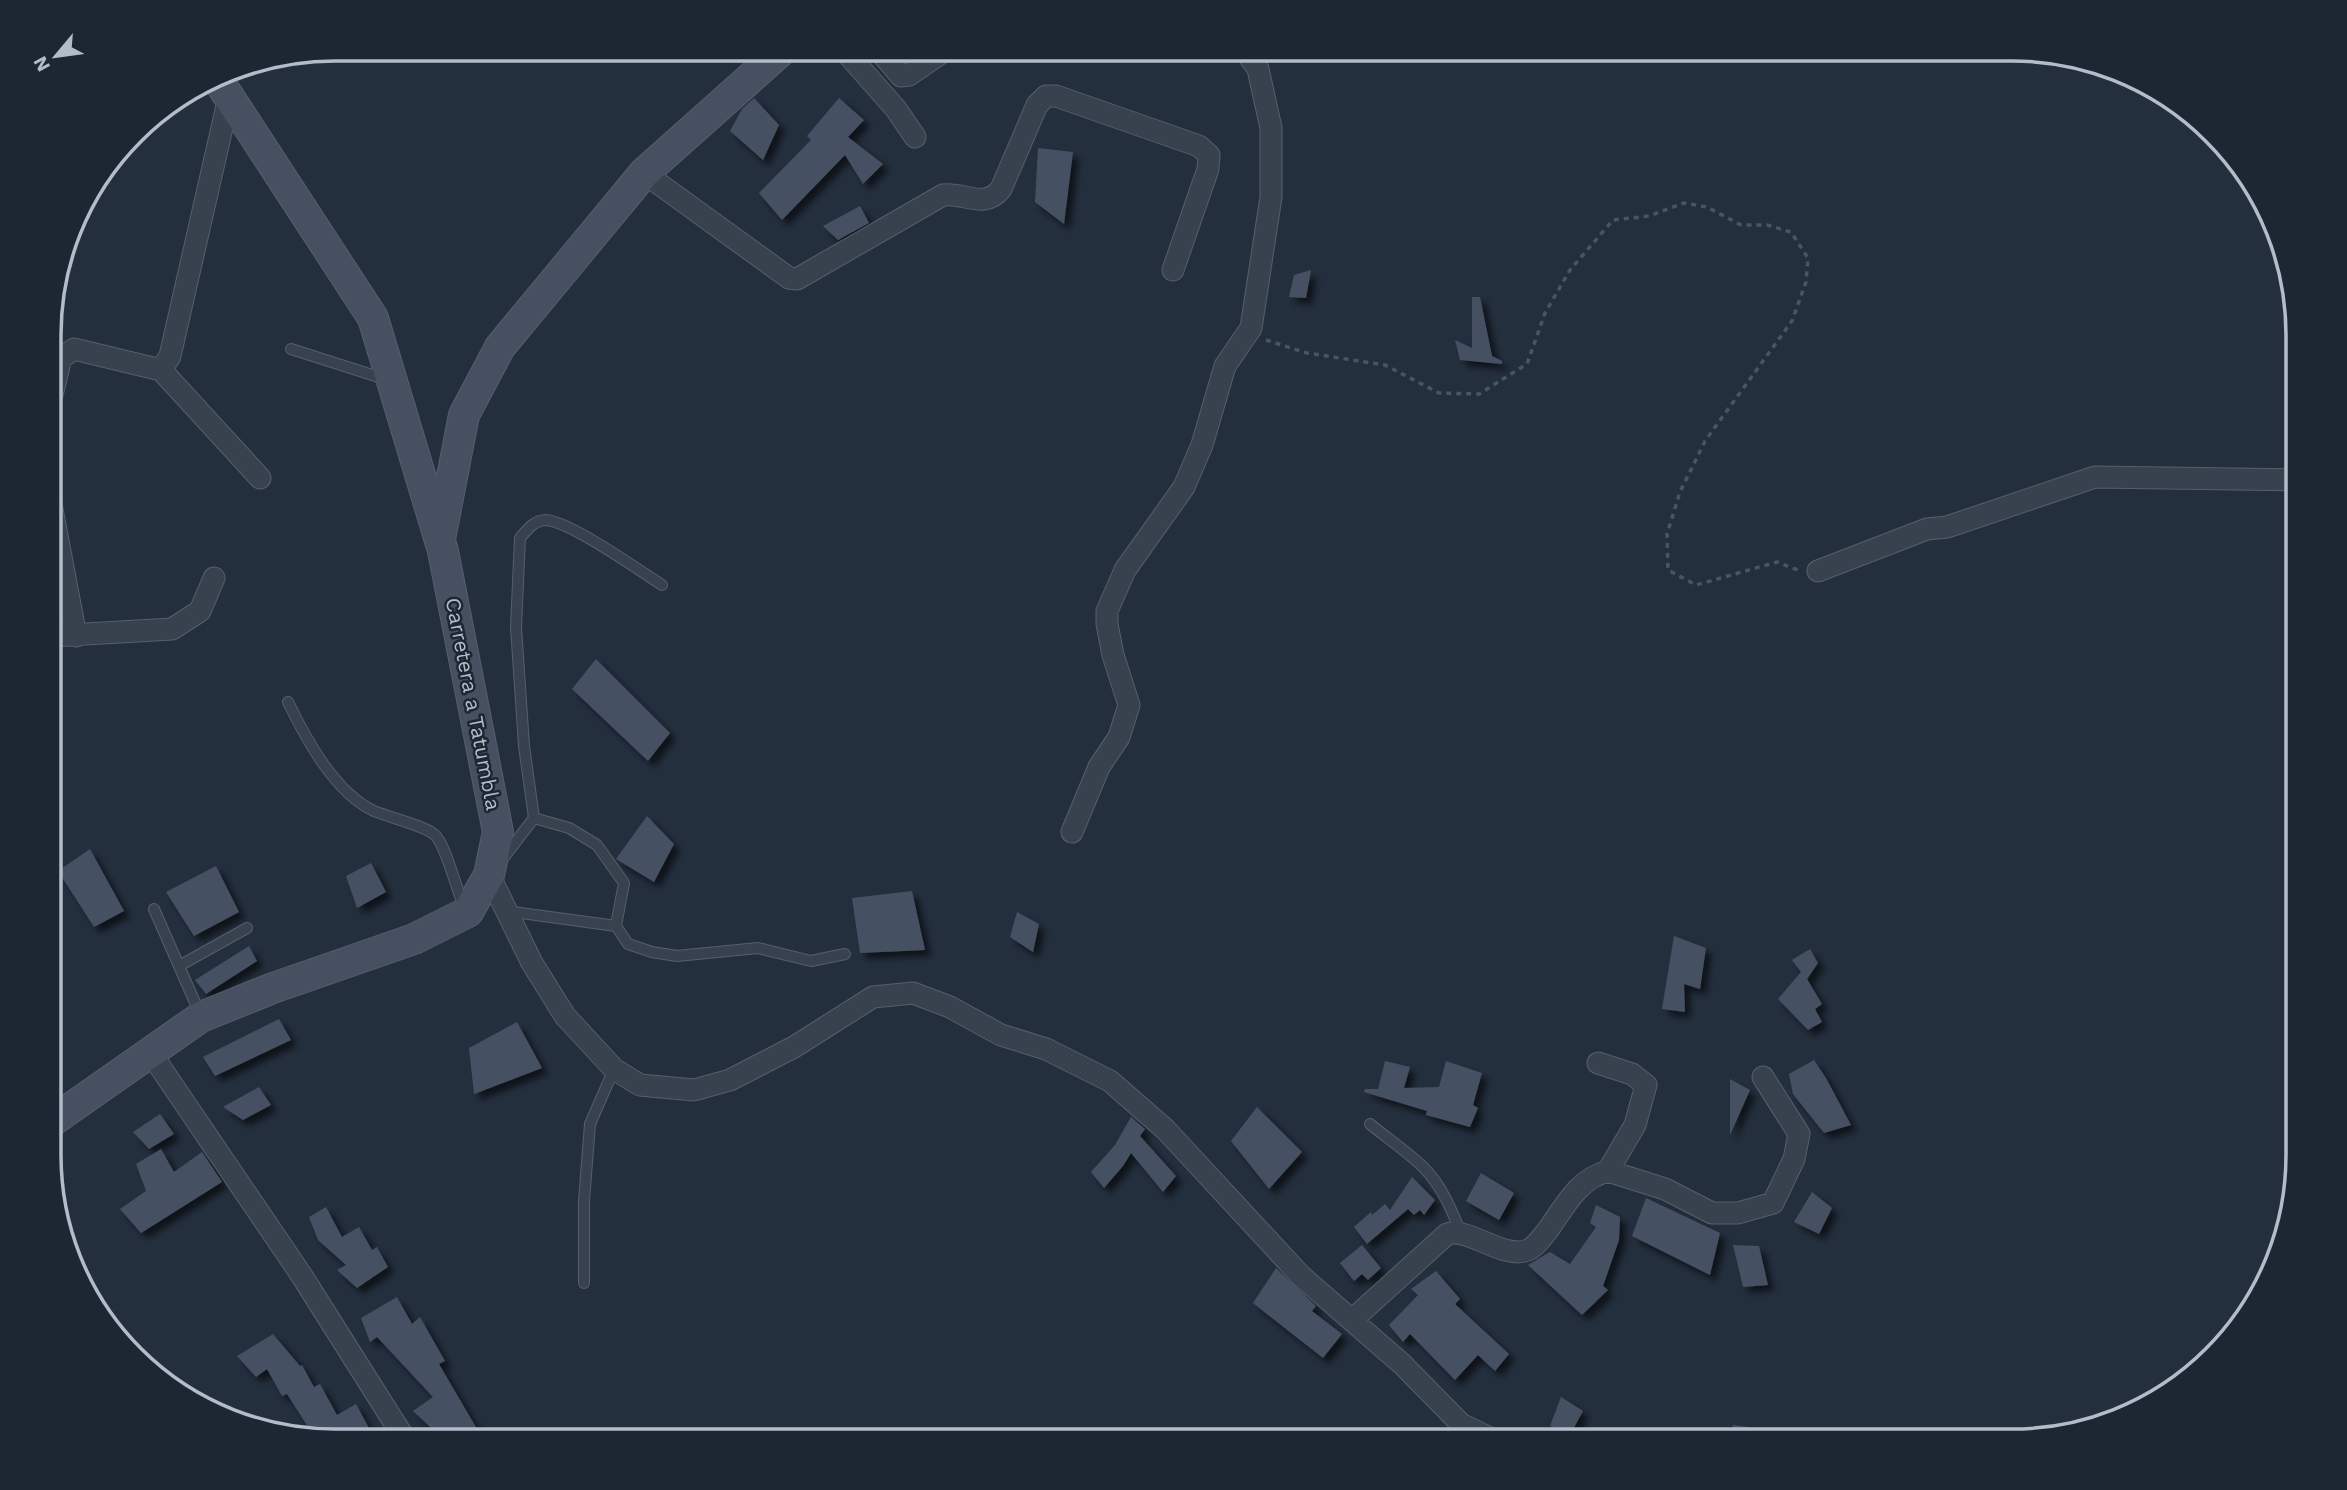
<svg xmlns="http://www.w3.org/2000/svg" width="2347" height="1490" viewBox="0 0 2347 1490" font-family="'Work Sans',sans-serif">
<defs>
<filter id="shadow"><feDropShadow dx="6" dy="6" stdDeviation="3.5" flood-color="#0009"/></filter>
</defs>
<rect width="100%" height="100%" fill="#242f3e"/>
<path fill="#455162" filter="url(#shadow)" d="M754,98L779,125L763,160L730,131L742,109Z
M839,98L864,120L848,137L883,164L863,184L845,155L782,220L759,193L811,140L807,136Z
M1038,148L1073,152L1064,224L1035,202Z
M860,206L869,223L838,240L823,226Z
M1311,270L1306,298L1289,297L1294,275Z
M1472,297H1480L1492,356L1502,361V364L1460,360L1455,340L1472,348Z
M596,659L670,733L648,761L572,689Z
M647,816L674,844L654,882L616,859Z
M90,849L124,911L94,927L58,871Z
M371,863L386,892L357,908L346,876Z
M216,866L239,912L194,936L166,892Z
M912,891L925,950L860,953L852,898Z
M1017,912L1039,924L1033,952L1010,937Z
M1674,936L1706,948L1700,989L1684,984L1685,1012L1662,1009Z
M249,946L257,961L206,994L195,980Z
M1810,949L1818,963L1807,979L1822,1004L1815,1009L1822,1022L1808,1030L1778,999L1801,972L1792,960Z
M279,1019L291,1040L215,1076L203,1057Z
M517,1022L542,1068L474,1094L469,1048Z
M1814,1060L1826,1078L1851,1125L1824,1133L1793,1094L1789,1074Z
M1385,1061L1410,1067L1404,1088L1439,1087L1446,1061L1482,1073L1473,1105L1478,1108L1470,1127L1426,1115L1427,1111L1364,1092L1365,1089H1378Z
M1730,1079L1750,1090L1730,1135Z
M259,1087L271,1105L243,1120L223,1107Z
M1257,1107L1302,1152L1269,1189L1231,1141Z
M160,1114L174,1134L149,1149L133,1132Z
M1131,1117L1145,1129L1140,1136L1176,1176L1163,1192L1131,1153L1123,1166L1104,1188L1091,1172L1115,1145Z
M161,1149L174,1172L202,1152L222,1182L141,1233L120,1209L146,1191L136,1164Z
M1481,1173L1514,1193L1499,1220L1466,1201Z
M1412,1177L1435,1200L1424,1215L1420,1210L1414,1215L1408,1209L1367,1244L1354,1227L1371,1212L1372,1215L1385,1204L1390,1210Z
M1812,1192L1832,1208L1819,1234L1794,1222Z
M1646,1198L1720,1233L1710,1275L1632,1236Z
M1596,1205L1620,1217L1619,1240L1603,1286L1608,1290L1582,1315L1528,1265L1550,1252L1570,1264L1596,1227L1590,1223Z
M326,1207L342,1237L359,1227L372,1250L377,1247L388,1267L357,1288L337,1270L346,1265L318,1240L309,1217Z
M1362,1245L1381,1268L1368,1280L1362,1274L1354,1281L1340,1263Z
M1733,1245L1759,1246L1768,1285L1743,1287Z
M1276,1268L1316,1306L1312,1311L1342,1334L1323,1358L1253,1303Z
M1436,1271L1460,1299L1455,1304L1509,1354L1495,1371L1478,1355L1455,1380L1410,1334L1403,1342L1389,1325L1418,1295L1411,1289Z
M397,1297L412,1324L420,1317L445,1361L439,1364L480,1434L471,1441H445L413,1411L433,1397L377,1337L370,1342L361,1318Z
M273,1334L300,1366L302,1365L314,1387L320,1384L337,1415L356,1404L370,1430L355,1441L315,1438L287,1394L282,1396L267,1369L256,1377L237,1356Z
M1561,1397L1583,1411L1570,1435L1550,1426Z
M1733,1425L1778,1431L1777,1440L1728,1441Z"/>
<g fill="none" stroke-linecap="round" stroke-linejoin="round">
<g stroke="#565f6c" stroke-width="12">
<path id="lane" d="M291,349L388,380
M288,702C306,739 335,793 374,811C388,817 426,826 435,835C447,847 456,891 466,910
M534,818L569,828L597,845L624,883L616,926
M501,861L534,818L524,746L516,627L520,538C527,530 534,520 546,520C569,521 639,570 662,585
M154,909L200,1014
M506,911L616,926L628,944L652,952L677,956L758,948L811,961L845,954
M179,966L247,928
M1370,1124C1387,1138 1406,1151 1422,1166C1441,1184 1452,1210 1461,1234
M584,1283V1201L590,1124L614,1069"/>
</g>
<g stroke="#565f6c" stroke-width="23">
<path id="street" d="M843,49L896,109L915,137
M878,49L901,76L909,75L947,49
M644,173L789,278L797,279L943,195C965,192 984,210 1001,189L1037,105L1046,96H1056L1199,146L1209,155L1208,169L1173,270
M161,370L260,478
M51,399L61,358L74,349L161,370L170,356L229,97
M51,504L76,636
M1818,571L1927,529L1947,527L2095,477L2297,480
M51,636L172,629L200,611L214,578
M1072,832L1099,767L1119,737L1129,705L1113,655L1107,624V611L1125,570L1184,487L1202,445L1225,366L1251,328L1271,197V128L1258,69L1244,49
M489,875L532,963L565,1016L614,1069L640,1085L694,1090L730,1080L794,1047L873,997L913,993L950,1007L1001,1035L1046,1049L1110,1081L1165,1129L1301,1276L1402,1364L1461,1424L1496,1441
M150,1052L302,1276L406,1441
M1608,1171L1665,1189L1712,1213H1738L1773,1203L1794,1159L1799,1134L1763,1077
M1352,1320L1447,1234C1470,1227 1506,1262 1530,1249C1537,1245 1543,1236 1548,1230C1565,1206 1578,1179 1608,1171L1635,1125L1646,1085L1632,1074L1598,1063"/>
</g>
<g stroke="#565f6c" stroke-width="32">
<path id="secondary" d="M441,534L464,415L500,347L644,173L783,49
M51,1122L201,1017L273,988L414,939L468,912L489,875L498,832L443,551L373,318L216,77"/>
</g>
<path stroke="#44595c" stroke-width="3.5" stroke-dasharray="5 5" stroke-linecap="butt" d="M1266,340L1307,353L1385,365L1439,393L1479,394L1527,364L1545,313L1570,270L1613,220L1649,216L1684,203L1707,207L1741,225H1767L1791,232L1808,258L1806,282L1792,321L1705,441L1680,492L1667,534L1668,570L1696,585L1777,562L1800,571"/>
<use href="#lane" stroke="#38414e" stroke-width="10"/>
<use href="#street" stroke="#38414e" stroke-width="21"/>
<use href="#secondary" stroke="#465061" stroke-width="30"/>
</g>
<g text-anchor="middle" stroke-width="5" stroke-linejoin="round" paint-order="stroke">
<g font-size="21" fill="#b4bcc9" stroke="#1d2633">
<text transform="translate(473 704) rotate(79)" y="7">Carretera a Tatumbla</text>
</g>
</g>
<path d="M0 0H2347V1490H0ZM335 61H2012A274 274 0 0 1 2286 335V1155A274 274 0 0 1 2012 1429H335A274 274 0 0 1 61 1155V335A274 274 0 0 1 335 61Z" fill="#1d2633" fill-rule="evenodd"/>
<path fill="none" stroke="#b4bcc9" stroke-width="3.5" d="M335 61H2012A274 274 0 0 1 2286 335V1155A274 274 0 0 1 2012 1429H335A274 274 0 0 1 61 1155V335A274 274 0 0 1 335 61Z"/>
<g transform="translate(56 56) rotate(241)" stroke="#1d2633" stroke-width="5" paint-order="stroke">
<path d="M0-5L12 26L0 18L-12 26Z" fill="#b4bcc9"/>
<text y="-10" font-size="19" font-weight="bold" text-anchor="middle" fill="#b4bcc9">N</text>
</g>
</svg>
